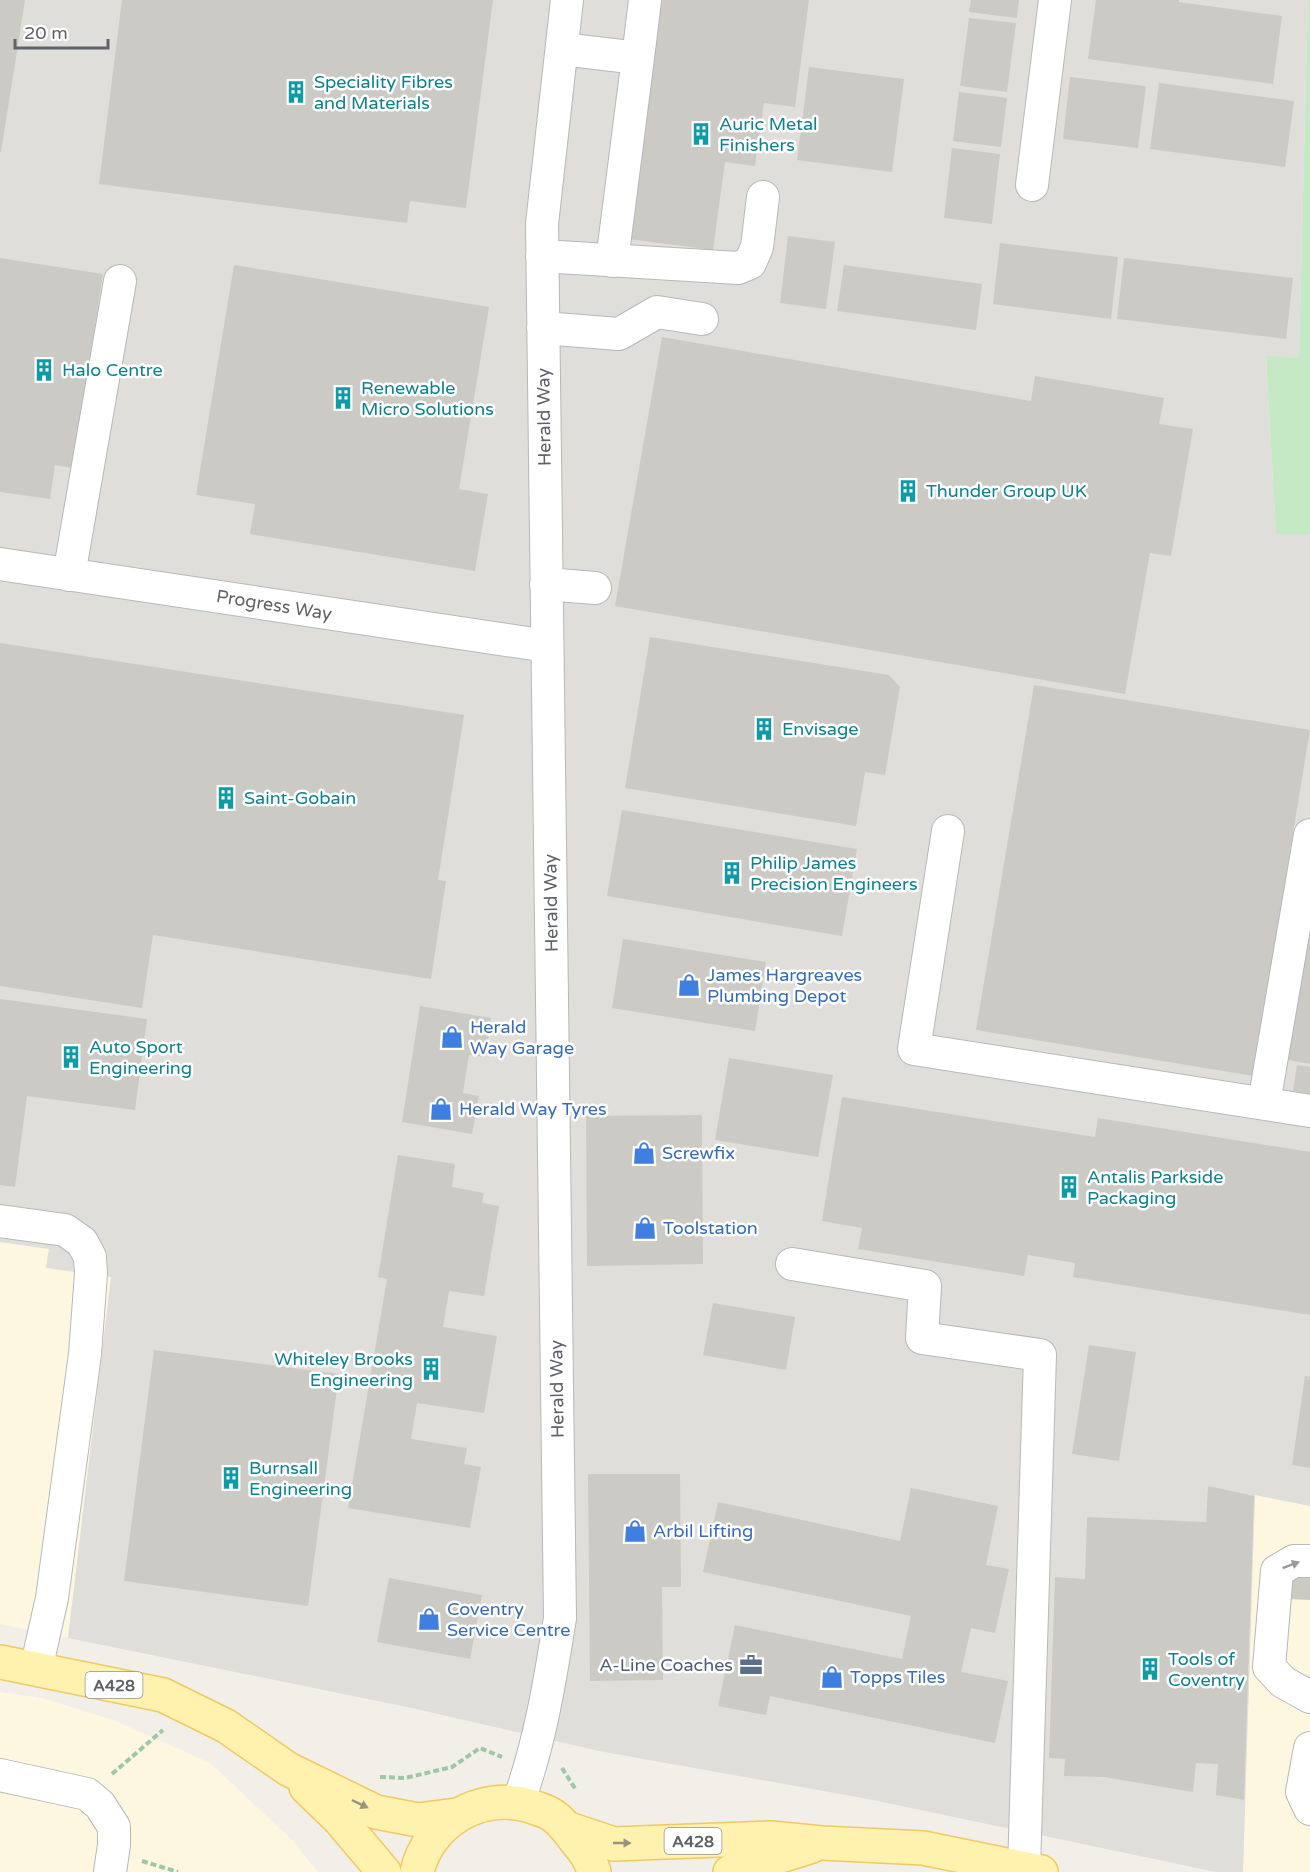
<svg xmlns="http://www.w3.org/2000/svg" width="1310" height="1872" viewBox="0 0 1310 1872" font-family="'Varela Round',sans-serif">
<rect width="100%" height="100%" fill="#f1efe8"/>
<path fill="#fef7e0" d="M0,1242L49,1249L46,1267L111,1277L68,1638L0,1624Z
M1255,1495L1310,1506V1872H1243Z
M0,1692L42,1698L116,1721L210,1763L292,1840L318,1872H0Z"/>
<path fill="#e0deda" d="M0,0H1308L1299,358L1266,357L1276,533L1310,534V1506L1255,1495L1243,1872H1216L868,1799L599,1751L412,1708L68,1638L111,1277L46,1268L49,1249L0,1242Z"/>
<path fill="#c5e8c5" d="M1308,0H1310V534H1276L1266,356L1299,358Z"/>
<path fill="#cccac5" d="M0,0H25L1,152H0Z
M122,0H493L466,208L410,201L407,223L99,184Z
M660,0H809L795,107L764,103L755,166L725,162L713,250L629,239Z
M971,0H1019L1017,18L969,12Z
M1096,0H1179V2L1282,16L1273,84L1088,59Z
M969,18L1016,23L1007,92L960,86Z
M809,67L904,79L892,172L797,160Z
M1070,77L1146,86L1138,148L1063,139Z
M1159,83L1294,101L1285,167L1150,149Z
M959,92L1007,98L1001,147L953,141Z
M952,148L1000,154L992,224L944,218Z
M788,236L835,242L826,309L780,303Z
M1000,243L1118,257L1111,319L993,304Z
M0,258L103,274L73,468L55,465L50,499L0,492Z
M1124,258L1293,278L1286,339L1117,319Z
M234,265L489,307L459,489L488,494L475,571L250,534L255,504L196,495Z
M844,265L982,284L976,330L837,311Z
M662,337L1031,401L1035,376L1164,398L1159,424L1193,429L1171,556L1150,553L1125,694L615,606Z
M650,637L889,675L900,687L885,775L865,772L856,826L625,788Z
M0,643L464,715L438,880L446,881L431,979L153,935L142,1008L0,986Z
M1034,685L1310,730L1253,1076L976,1030Z
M622,810L857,849L842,936L607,896Z
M1310,902V1064L1282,1059Z
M623,939L766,962L755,1031L612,1008Z
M0,999L147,1019L135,1110L27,1096L15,1187L0,1185Z
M420,1006L491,1018L485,1057L469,1055L463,1093L479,1096L472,1134L402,1122Z
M729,1058L833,1075L818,1157L715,1140Z
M1297,1065L1310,1067V1094L1293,1091Z
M842,1097L1095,1137L1098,1118L1310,1152V1315L1073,1277L1075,1263L1028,1255L1024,1276L858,1249L862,1228L822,1221Z
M702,1115L703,1264L587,1266L586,1116Z
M398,1155L455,1164L452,1187L484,1193L482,1203L499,1206L484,1296L449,1291L443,1327L497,1336L484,1413L417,1403L411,1439L467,1448L464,1464L481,1467L470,1528L348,1508L387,1279L378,1277Z
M713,1303L795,1317L786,1370L703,1355Z
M1089,1345L1136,1352L1119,1461L1072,1454Z
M154,1350L339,1374L308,1606L124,1581Z
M1305,1376L1310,1377V1468L1292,1465Z
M588,1474H680L681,1587H662L663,1680L590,1681Z
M1208,1486L1254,1496L1244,1800L1216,1795L1218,1764L1196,1763L1193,1792L1104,1777L1064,1776L1065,1759L1049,1758L1055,1577L1085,1579L1087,1517L1206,1522Z
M911,1488L998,1506L986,1565L1009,1569L995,1633L971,1628L961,1672L1008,1681L995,1743L770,1696L766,1715L718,1706L735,1625L902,1659L911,1616L703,1572L718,1502L900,1541Z
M1287,1575H1310V1600L1287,1599Z
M389,1578L482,1595L470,1659L377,1642Z"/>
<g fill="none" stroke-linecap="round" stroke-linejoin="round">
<g stroke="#b5b8bc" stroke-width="34">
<path id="minor" d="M562,49L638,58L612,261
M638,58L645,0
M1032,185L1055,0
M542,256L738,268L750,263L757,247L763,197
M543,328L619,334L657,312L702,319
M0,564L547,646
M69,575L120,281
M546,584L595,588
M948,831L914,1049L1310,1111
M1264,1103L1310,835
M0,1221L65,1230L82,1242L90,1257L91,1274L85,1354L52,1598L36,1669
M792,1264L925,1286L922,1338L1040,1355L1024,1869
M1310,1561H1294L1277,1571L1269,1667L1283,1682L1310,1697
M1310,1748L1302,1792L1310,1809
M0,1775L87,1794L100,1805L114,1827V1845L110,1872
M518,1803C540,1743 550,1681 560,1618L542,224L567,0"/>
</g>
<g stroke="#f2c960" stroke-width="36">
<path id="major" d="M0,1662L163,1695L226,1726L288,1769L376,1812L418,1820L456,1815
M306,1787L340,1820L384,1872
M566,1828L614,1844L771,1838L822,1843L923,1848L1041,1872
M417,1872C428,1823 480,1791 530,1806C538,1809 548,1811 555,1817C563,1823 570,1833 576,1841C585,1852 590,1858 594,1872
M730,1872L812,1846"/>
</g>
<path stroke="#9cc7a9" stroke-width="4" stroke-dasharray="6 3" stroke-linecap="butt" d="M562,1768L576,1790
M112,1774L163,1730
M380,1777L405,1778L452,1767L480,1748L502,1757
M142,1861L178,1872"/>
<use href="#minor" stroke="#fff" stroke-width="32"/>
<use href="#major" stroke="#fff2af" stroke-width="33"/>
</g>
<defs><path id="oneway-solid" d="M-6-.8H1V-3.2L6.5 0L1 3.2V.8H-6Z" transform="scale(1.5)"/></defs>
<use fill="#979a9d" href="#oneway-solid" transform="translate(1291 1565) rotate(-21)"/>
<g fill="#979581">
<use href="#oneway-solid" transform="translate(360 1804) rotate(26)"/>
<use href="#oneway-solid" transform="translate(622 1843)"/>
</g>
<defs>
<g id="building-bare" transform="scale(1.8)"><path d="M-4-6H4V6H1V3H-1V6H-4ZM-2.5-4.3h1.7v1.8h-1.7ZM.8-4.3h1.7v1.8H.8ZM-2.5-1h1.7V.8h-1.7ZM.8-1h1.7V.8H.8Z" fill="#0f9aa8" stroke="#fff" stroke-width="2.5" paint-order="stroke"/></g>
<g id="shop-bare" transform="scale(1.8)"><path d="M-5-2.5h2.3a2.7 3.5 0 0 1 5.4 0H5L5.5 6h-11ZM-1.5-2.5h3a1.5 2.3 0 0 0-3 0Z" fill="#3f7fe0" stroke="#fff" stroke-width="2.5" paint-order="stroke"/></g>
<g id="office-bare" transform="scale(1.8)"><path d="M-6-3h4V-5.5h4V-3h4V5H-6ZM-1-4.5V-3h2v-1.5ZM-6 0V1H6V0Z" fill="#5c6f8a" stroke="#fff" stroke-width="2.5" paint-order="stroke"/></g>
</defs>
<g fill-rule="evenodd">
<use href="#building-bare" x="296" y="92"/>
<use href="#building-bare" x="701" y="134"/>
<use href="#building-bare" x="44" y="370"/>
<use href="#building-bare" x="343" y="398"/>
<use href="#building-bare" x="908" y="491"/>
<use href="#building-bare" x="764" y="729"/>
<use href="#building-bare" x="226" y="798"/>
<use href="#building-bare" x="732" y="873"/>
<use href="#shop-bare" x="689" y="985"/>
<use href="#shop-bare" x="452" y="1037"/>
<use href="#building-bare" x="71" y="1057"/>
<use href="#shop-bare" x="441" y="1109"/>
<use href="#shop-bare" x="644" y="1153"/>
<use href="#building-bare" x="1069" y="1187"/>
<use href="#shop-bare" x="645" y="1228"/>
<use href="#building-bare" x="431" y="1369"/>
<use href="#building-bare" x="231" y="1478"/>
<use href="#shop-bare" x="635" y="1531"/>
<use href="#shop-bare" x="429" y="1619"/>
<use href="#office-bare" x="751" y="1665"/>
<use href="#building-bare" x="1150" y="1669"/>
<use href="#shop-bare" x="832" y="1677"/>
</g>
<g text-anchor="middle" stroke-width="5" stroke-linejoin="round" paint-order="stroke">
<g fill="#fff" stroke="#8f9295" stroke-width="1.5">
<rect x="85.5" y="1672" width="57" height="26" rx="4.5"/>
<rect x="664.5" y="1828" width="57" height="26" rx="4.5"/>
</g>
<g font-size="16" font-weight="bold" fill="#5f6368">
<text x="114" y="1691">A428</text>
<text x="693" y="1847">A428</text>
</g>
<g font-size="18" fill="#0d838f" stroke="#fff" text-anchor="start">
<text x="314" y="88">Speciality Fibres<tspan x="314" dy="21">and Materials</tspan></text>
<text x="719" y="130">Auric Metal<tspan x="719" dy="21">Finishers</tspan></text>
<text x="62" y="376">Halo Centre</text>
<text x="361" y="394">Renewable<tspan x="361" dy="21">Micro Solutions</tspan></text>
<text x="926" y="497">Thunder Group UK</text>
<text x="782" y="735">Envisage</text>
<text x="244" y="804">Saint-Gobain</text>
<text x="750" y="869">Philip James<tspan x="750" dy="21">Precision Engineers</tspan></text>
<text x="89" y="1053">Auto Sport<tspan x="89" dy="21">Engineering</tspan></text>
<text x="1087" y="1183">Antalis Parkside<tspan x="1087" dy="21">Packaging</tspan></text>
<text x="413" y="1365" text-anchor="end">Whiteley Brooks<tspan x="413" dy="21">Engineering</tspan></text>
<text x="249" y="1474">Burnsall<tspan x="249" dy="21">Engineering</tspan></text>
<text x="1168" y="1665">Tools of<tspan x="1168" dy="21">Coventry</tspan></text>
</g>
<g font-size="18" fill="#5f6368" stroke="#fff">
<text transform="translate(544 417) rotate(-91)" y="6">Herald Way</text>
<text transform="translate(274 605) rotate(9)" y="6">Progress Way</text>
<text transform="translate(551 903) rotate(-91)" y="6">Herald Way</text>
<text transform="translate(557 1389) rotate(-91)" y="6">Herald Way</text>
</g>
<g font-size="18" fill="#366cbe" stroke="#fff" text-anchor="start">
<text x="707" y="981">James Hargreaves<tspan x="707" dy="21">Plumbing Depot</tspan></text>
<text x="470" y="1033">Herald<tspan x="470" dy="21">Way Garage</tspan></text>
<text x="459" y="1115">Herald Way Tyres</text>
<text x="662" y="1159">Screwfix</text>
<text x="663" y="1234">Toolstation</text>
<text x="653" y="1537">Arbil Lifting</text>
<text x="447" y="1615">Coventry<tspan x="447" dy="21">Service Centre</tspan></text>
<text x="850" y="1683">Topps Tiles</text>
</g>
<g font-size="18" fill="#4e5e75" stroke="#fff" text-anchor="end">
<text x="733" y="1671">A-Line Coaches</text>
</g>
</g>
<path d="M15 39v9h93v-9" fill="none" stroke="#5f6368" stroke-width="3"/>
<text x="24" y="39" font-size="18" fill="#5f6368" stroke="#ffffff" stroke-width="4.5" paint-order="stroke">20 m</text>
</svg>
